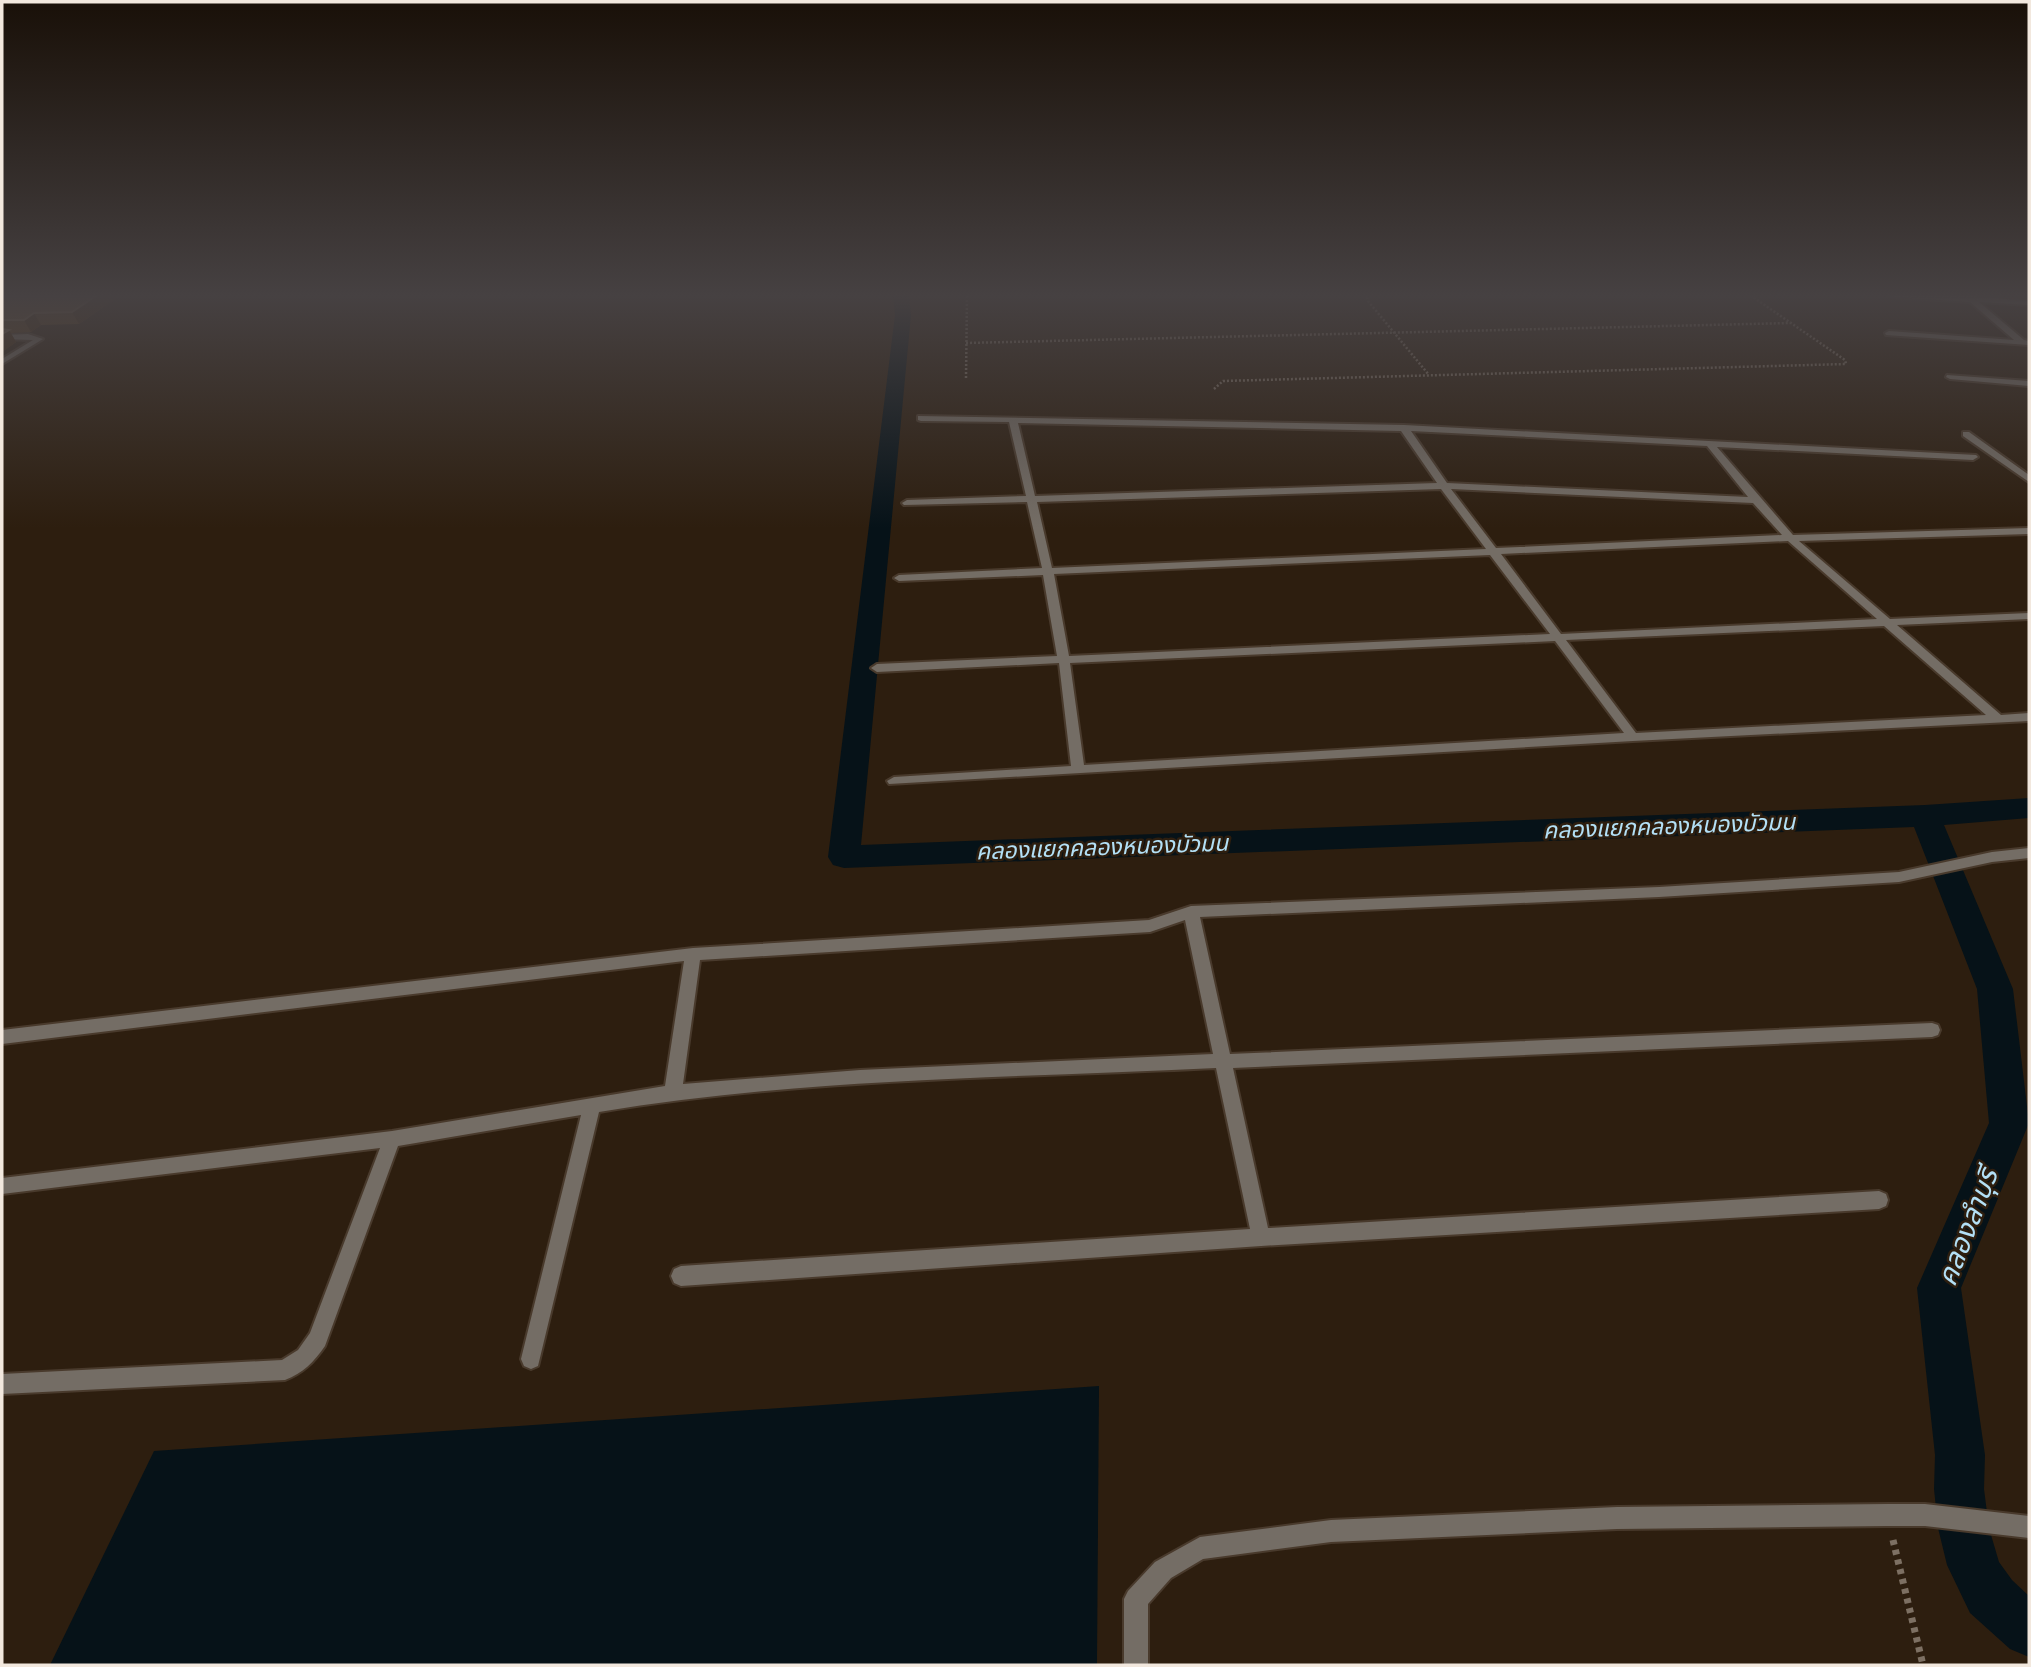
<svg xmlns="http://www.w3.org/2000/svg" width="2031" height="1667" viewBox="0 0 2031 1667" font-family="'Source Sans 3','Noto Sans Thai',sans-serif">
<rect width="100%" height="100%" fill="#2d1e0f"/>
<path fill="#061218" d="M1099,1386L1097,1665H50L154,1451Z"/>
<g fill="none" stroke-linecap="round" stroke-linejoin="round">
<path fill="#061218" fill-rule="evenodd" d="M893,295H909L911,315L861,845L1925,805L2029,798V818L1944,825L2013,989L2029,1123L1961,1288L1985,1455L1984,1489L1989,1528L1999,1562L2012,1580L2029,1596V1657L2010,1649L1970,1613L1947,1565L1938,1528L1934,1489L1935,1455L1917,1288L1989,1123L1977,989L1914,827L844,868L833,865L828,857L895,315Z"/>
<g stroke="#493a2c" stroke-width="4">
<path id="minor" d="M1890,295L1970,296L2029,301V305L1979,302L2024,340L2029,341V345L1886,335L1885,333L1889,331L2014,340L1970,302L1894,297Z
M28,334L43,339L2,364V359L33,340L2,339V335Z
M1947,375L2029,381V386L1950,379L1946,377Z
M918,416L1404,425L1976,455L1978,457L1973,460L1717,447L1793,535L2029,528V534L1799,541L1890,619L2029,613V619L1897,625L2001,715L2029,713V721L1633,741L889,784L887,781L894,777L1071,766L1059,663L877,672L871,668L877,664L1057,656L1043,575L899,581L894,578L899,575L1042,568L1027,502L904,505L902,503L907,500L1026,496L1009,422L921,421L918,420ZM1018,423L1401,431L1437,483L1035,496ZM1411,431L1707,446L1748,497L1447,483ZM1441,489L1486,549L1052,568L1037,502ZM1451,489L1753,503L1782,535L1496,548ZM1788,541L1877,619L1561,634L1501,554ZM1490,555L1550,634L1069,656L1054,574ZM1884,626L1986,715L1636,733L1566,640ZM1555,641L1624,733L1084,765L1070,663Z
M1963,432H1969L2029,475V482L1963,436Z
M2029,848V858L1992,862L1899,882L1659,897L1200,917L1230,1054L1932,1023L1938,1025L1940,1030L1938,1035L1932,1037L1233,1068L1268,1228L1879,1191L1886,1194L1888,1200L1886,1206L1879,1209L1261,1246L681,1286L674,1283L671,1276L674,1269L681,1266L1250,1229L1216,1068C1011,1078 802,1078 599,1112L538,1366L531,1369L524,1366L521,1359L581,1115L398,1146L325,1346C314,1362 303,1373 285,1380L2,1394V1374L282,1360L298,1350L310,1333L380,1148L2,1194V1178L392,1131L665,1086L684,961L2,1044V1030L693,948L1149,920L1191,906L1659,887L1899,872L1992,852ZM1185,920L1213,1054L860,1070L683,1084L700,960L1150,932Z
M1887,1504H1925L2029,1516V1538L1925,1526H1887L1617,1529L1331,1542L1203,1559L1171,1578L1148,1604V1665H1124V1599L1128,1591L1155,1562L1200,1537L1331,1520L1617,1507Z"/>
</g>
<path stroke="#7d7063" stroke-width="2.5" stroke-dasharray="2 2" stroke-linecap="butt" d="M1371,295L1367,298L1368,301L1429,375
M966,343L1790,323
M966,378L967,295
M1214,389L1223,381L1846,364L1845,360L1750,295"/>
<path stroke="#7d7063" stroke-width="7" stroke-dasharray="5 5" stroke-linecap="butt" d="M1893,1540L1923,1665"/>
<use href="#minor" fill="#746d65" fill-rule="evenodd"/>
</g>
<path fill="#5b3e1c" d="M2,295H121L79,324L41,325L31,332L11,333L16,342L2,352Z"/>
<path fill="#42290e" d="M97,295H121L79,324L72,312Z
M34,313L41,325L31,332L24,320Z
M9,330L16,342L2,352V334Z"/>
<path fill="#6c5031" stroke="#81684c" stroke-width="2" d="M2,295H97L72,312L34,313L24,320H2Z
M2,329L9,330L2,334Z"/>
<linearGradient id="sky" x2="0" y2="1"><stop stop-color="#191008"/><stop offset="0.56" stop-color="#464142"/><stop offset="1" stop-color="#464142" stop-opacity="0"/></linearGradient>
<rect width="2031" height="528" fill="url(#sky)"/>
<g text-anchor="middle" stroke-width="5" stroke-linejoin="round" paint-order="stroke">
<g font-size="23" font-style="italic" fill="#b3e0f6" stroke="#2d1e0f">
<text transform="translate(1669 826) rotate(-2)" y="8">คลองแยกคลองหนองบัวมน</text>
<text transform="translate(1102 847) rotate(-2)" y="8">คลองแยกคลองหนองบัวมน</text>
</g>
<g font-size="28" font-style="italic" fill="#b3e0f6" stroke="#2d1e0f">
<text transform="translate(1967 1227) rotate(-69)" y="10">คลองลำบุรี</text>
</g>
</g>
<rect width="2031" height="1667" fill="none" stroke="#f2e8de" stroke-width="7"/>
</svg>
